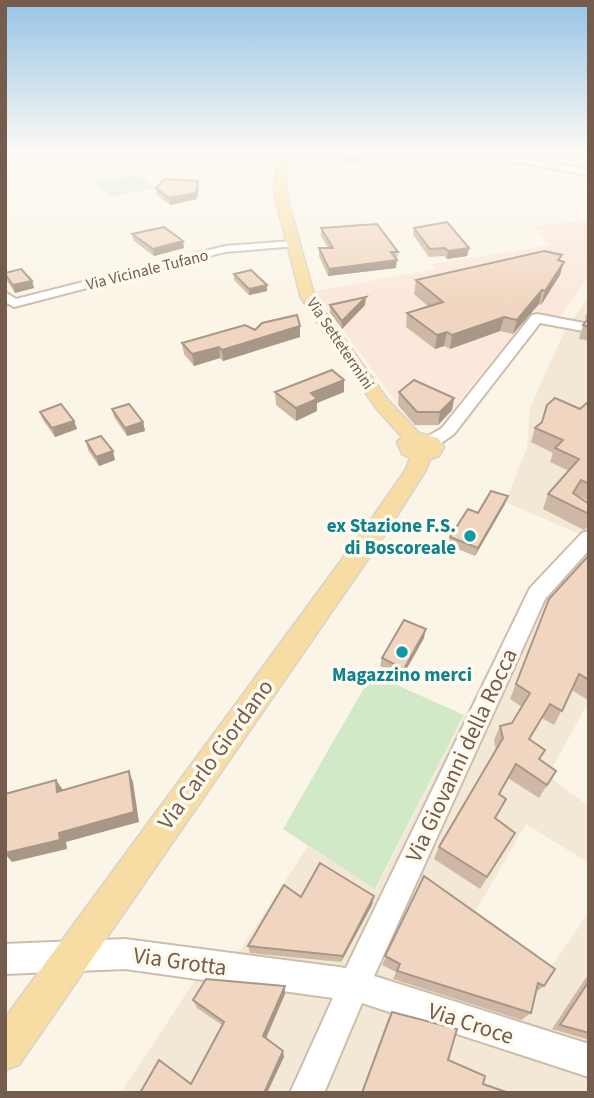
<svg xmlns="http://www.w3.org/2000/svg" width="594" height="1098" viewBox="0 0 594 1098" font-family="'Source Sans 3',sans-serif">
<rect width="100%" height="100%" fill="#fbf5e7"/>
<path fill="#f3e7d6" d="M589,297V538L505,502L527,448L530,408L564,332Z
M589,549V709L585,708L548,776L589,806V863L526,824L474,914L548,971L589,912V1093H121L195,980L241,949L308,846L376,889L511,625Z"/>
<path fill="#fbe7db" d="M589,220V276L559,318L533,311L439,426H413L315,291L436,269L432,264L550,245L533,226Z"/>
<path fill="#d1e9c6" d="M137,174L154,188L111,197L94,183Z
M372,674L464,715L375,889L283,829Z"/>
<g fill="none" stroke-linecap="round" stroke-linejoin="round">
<g stroke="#cdbdad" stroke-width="4">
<path id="minor" d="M333,153H379L282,161L278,158Z
M464,153H482L589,169V175Z
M293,241L297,242V246L225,252L14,307L5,302V292L16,299L225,246Z
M537,314L589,324V332L540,323L454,434L437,446H425V438L442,428L532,315Z
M589,531V550L545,599L374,976L589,1044V1077L362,1003L324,1093H290L333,998L125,969L5,974V944L125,939L346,968L530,588L582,533Z"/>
</g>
<g stroke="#d8d2cd" stroke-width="3">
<path id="major" d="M277,153H287L286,193L315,298L388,400L419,433L438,438L444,447L439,456L430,459L426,470L384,536L19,1065L5,1070V1018L368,524L406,469L410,458L402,454L397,442L402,437L376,408L301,298L274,193Z"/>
</g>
<use href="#minor" fill="#fff" fill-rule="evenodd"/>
<use href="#major" fill="#f7dda3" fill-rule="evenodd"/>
</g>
<path fill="#ceb8a5" d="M341,156L362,159V162L343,163Z
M198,181L199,187L197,199L170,205L157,195L156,188Z
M321,228L398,252L397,259H396V268L328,276L319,256V248H328L321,236Z
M414,228L469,248L467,256L447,259L444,256L429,257L413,235Z
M132,234L183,241L184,248L154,256L134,241Z
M560,261V275L541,305L539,304L513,334L500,331L450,349L444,346L435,349L406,327L407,313L429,307L414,294L416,280Z
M5,273L32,281L34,288L15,293L7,281Z
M234,274L267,291L249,295L234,280Z
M330,305H365L342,329L330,313Z
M589,307V341L579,339L583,325L587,320L585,318Z
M255,330L300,337L223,361L220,358L194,366L184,354L182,343Z
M344,380V392L317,403V411L296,421L276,405L275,392Z
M399,392L454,398L452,410L438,425H415L398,405Z
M589,401V501L575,494L589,504V525L584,530L543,509L548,494L569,471L550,462L553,453L531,442L535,428L541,423L547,405L580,409Z
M112,409L143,422L145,431L127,436L114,417Z
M40,412L74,421L77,429L55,437L43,420Z
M86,441L115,460L99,466L88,450Z
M508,496L505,504L475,556L448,545L450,537Z
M589,555V701L572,690L554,725L542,718L529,739L540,759L556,771L539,798L508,778L499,794L496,818L515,833L480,889L434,859L439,847L496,750L494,740L500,726L512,723L522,707L510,699L549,599Z
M424,638L402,677L380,666L382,658Z
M424,876L544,986L536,992L531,1013L521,1020L393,979L396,972L382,965Z
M374,896L372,905L341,962L250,953L248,946L301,897Z
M589,976V1040L552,1029L585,979Z
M285,994L266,1039L284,1057L191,1084L222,1025L197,1008L193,1000Z
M392,1012L448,1060L483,1084L509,1093H361L388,1019Z"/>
<path fill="#a89686" d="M198,181L199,187L197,199L170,205L169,198Z
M183,241L184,248L154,256L153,249Z
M469,248L467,256L447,259L448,251Z
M397,260L396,268L328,276L329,269Z
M564,262L560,275L541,305L545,291Z
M32,281L34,288L15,293L13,285Z
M267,285V291L249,295V289Z
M542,290L539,304L513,334L517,320Z
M366,297L365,305L342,329V321Z
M504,317L500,331L450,349L452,335Z
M300,326V337L223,361L222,350Z
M447,332L444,346L435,349L437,335Z
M219,347L220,358L194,366L192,354Z
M344,380V392L317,403V411L296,421V408L311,393Z
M454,398L452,410L438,425L440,412Z
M74,421L77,429L55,437L52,428Z
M143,422L145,431L127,436L125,428Z
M113,451L115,460L99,466L96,457Z
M508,496L505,504L475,556L478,548Z
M426,629L424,638L402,677L404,669Z
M129,771L133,782L139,822L66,842L67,849L12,862L5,854V853Z
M56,780L63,790L57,792Z
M374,896L372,905L341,962L343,956Z
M285,986V994L264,1042L263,1036Z
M283,1051L284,1057L267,1093H264Z"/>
<path fill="#f0d6c0" stroke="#a89686" stroke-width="2" d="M359,154L362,159H343L341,156Z
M165,179L198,181L196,193L169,198L156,188Z
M447,222L469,248L448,251L445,248L430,249L414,228Z
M377,224L398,252H391L397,260L329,269L319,248H333L321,228Z
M164,227L183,241L153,249L132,234Z
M544,251L562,255L558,260L564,262L545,291L542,290L517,320L504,317L452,335L447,332L437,335L407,313L443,302L416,280Z
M21,269L32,281L13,285L5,274V273Z
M251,270L267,285L249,289L234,274Z
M366,297L342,321L330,305Z
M297,315L300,326L222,350L219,347L192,354L182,343L245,325L255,330L262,323Z
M587,320H589V327L583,325Z
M332,370L344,380L311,393L317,399L296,408L275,392Z
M414,380L454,398L440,412H417L399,392Z
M555,398L580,409L589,401V484L581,480L573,493L589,504V514L548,494L579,459L555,448L563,440L535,428L542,422L547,405Z
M61,404L74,421L52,428L40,412Z
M129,404L143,422L125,428L112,409Z
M101,436L113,451L96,457L86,441Z
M491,491L508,496L478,548L450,537L468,509L478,513Z
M589,555V680L579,674L562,711L550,704L529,739L545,750L539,759L556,771L547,785L516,764L499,794L506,799L495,818L515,833L487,877L439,847L503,738L500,726L512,723L530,693L516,684L549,599Z
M404,620L426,629L404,669L382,658Z
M129,771L134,812L59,833L60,840L5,853V794L56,780L57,792Z
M320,863L374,896L343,956L248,946L284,885L301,897Z
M424,876L555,969L544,986L538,983L531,1013L397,971L400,964L385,956Z
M206,979L285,986L263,1036L283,1051L264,1093H140L159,1060L191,1084L224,1022L193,1000Z
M589,981V1033L560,1025Z
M392,1012L457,1029L448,1060L485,1076L483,1084L509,1093H362Z"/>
<linearGradient id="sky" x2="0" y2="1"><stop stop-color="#96c4e6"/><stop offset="0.5" stop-color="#fdfaf4"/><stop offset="1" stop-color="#fdfaf4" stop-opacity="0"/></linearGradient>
<rect width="594" height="306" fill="url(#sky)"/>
<g fill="#0f9aa8" stroke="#fef9ed" stroke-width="2.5">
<circle cx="470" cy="536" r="7"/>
<circle cx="402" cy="652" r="7"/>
</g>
<g text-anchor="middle" stroke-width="7" stroke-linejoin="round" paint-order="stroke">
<g font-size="16" fill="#745d4c" stroke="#fef9ed">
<text transform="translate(147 269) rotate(-14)" y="6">Via Vicinale Tufano</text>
<text transform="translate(341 343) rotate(56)" y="6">Via Settetermini</text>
</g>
<g font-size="19" font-weight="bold" fill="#0d838f" stroke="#fef9ed" text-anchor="end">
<text x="456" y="532">ex Stazione F.S.<tspan x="456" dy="22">di Boscoreale</tspan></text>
<text x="402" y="681" text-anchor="middle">Magazzino merci</text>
</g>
<g font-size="23" fill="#745d4c" stroke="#fef9ed">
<text transform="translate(215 754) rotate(-54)" y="8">Via Carlo Giordano</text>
<text transform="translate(461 755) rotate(-65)" y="8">Via Giovanni della Rocca</text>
<text transform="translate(180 961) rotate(8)" y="8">Via Grotta</text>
<text transform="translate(471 1023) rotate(18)" y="8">Via Croce</text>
</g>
</g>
<rect width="594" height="1098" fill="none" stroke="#745d4c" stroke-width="14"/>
</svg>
